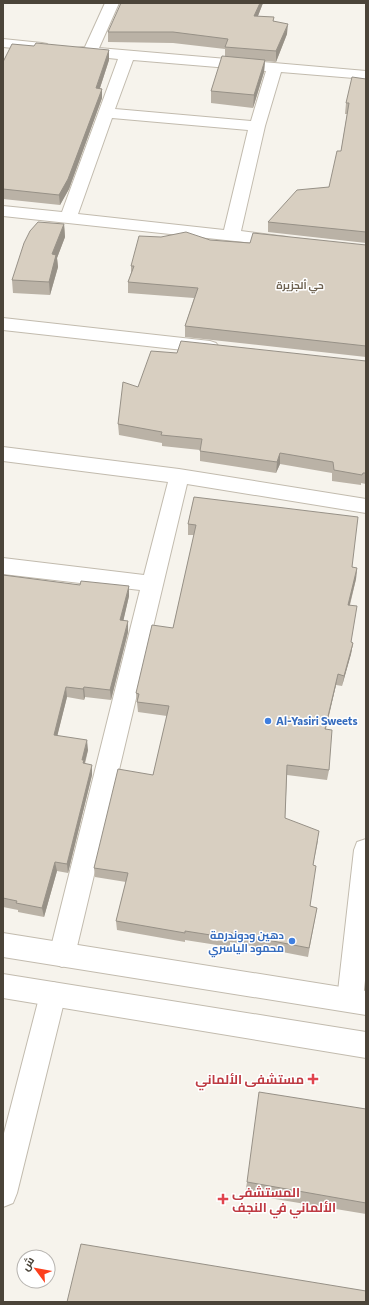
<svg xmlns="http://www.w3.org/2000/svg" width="369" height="1305" viewBox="0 0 369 1305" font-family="Commissioner,Cairo,sans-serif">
<rect width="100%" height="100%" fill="#f6f3ec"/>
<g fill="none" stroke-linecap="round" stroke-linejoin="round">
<g stroke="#c2bbae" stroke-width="2">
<path id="minor" d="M105,3H119L99,48L366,71V79L281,72L265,126L241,231L287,237L289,241L287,245L281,246L3,216V206L62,212L118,59L80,55L75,54L73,51L75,48L85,47ZM133,60L266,71L251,121L115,109ZM112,118L248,130L224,230L78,214Z
M3,39L42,43L47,44L49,47L47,50L42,51L3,47Z
M3,318L210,341L216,343L219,347L216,351L210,353L3,330Z
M3,447L179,469L366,499V513L187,484L75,955L71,963L62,967L53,963L49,955L140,590L3,574V558L144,575L168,482L3,461Z
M366,839V971L363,1000L359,1009L350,1012L341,1009L337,1000L354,850L357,842Z
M53,982L62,985L66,994L17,1193L13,1203L3,1207V1137L40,994L44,985Z"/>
</g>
<g stroke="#c2bbae" stroke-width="2">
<path id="tertiary" d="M3,933L366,991V1015L3,957Z
M3,974L366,1032V1058L3,998Z"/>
</g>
<use href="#minor" fill="#fff" fill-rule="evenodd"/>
<use href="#tertiary" fill="#fff" fill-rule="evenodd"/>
</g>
<path fill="#bab2a6" d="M263,3L258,16L274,21L287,34L276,62L265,61L264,72L253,108L211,103V91L225,57V49L173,43L108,42V32Z
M34,46L109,50V60L100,88L102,89V98L69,189L60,205L3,199V62Z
M366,79V243L268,232V222L329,187L341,151L347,114H345L346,103Z
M64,224L65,237L57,258L58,267L50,295L13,293L12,280Z
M210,240L250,243L366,245V357L185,337V326L194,298L128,293V282L131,273V266Z
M177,353L366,361V484L361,483V485L332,481V473L280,464L276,473L200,461V450L162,446V443L119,435L118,424L138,387Z
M194,497L352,567L357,568L356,579L350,605L351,642L353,643L351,654L342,686L336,685L326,729L329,770L327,780L287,775L285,818L318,841L313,865L310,906L317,908L308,957L230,942V947L185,940V942L117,930L116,921L126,882L95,877L94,868L153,775L167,716L138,712L136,693L173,628L194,535H188V524Z
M3,575L80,585L129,586V596L123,621L128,632L111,700L85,697L84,700L67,697L57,736L88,750L85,764L92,775L68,873L57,871L44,917L18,912V910L3,907Z
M366,1109V1214L245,1194L247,1182Z"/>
<path fill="#979187" d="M260,3H263L254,26V16Z
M288,24L287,34L276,62V51Z
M109,50V60L97,97L96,88Z
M265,60L264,72L253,108L254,95Z
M102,89V98L69,189L60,205L59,195Z
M64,224L65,237L57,258L58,267L50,295L49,282L52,254Z
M280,453V464L276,473L277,462Z
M357,568L356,579L347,615L348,605Z
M129,586V596L121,631L120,620Z
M128,621V632L111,700L110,690Z
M353,643L351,654L342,686L344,676Z
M338,674L336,685L323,739L325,729Z
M66,687L67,697L55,745L54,735Z
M84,687L85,697L84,700L83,689Z
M87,740L88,750L84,765L82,760Z
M92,765V775L68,873L67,864Z
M55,862L57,871L44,917L42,908Z"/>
<path fill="#d8cfc1" stroke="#979187" d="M121,3H260L254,16L274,17L273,21L288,24L276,51L225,47L228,39L173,32H108Z
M36,43L109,50L96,88L102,89L68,179L59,195L3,189V62L12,44L34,46Z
M222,56L265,60L254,95L211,91Z
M352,77L366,79V232L268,222L297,190L329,187L337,151H341L349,103H346Z
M38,222L64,224L52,254L56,255L49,282L12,280L24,243L30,231Z
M186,232L210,240L250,243L253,233L366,245V346L185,326L198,288L128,282L134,266H131L139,236L161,237Z
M181,341L366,361V473H363L362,475L334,470L333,462L280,453L277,462L200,451L202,439L161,435L162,432L118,424L123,382L138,387L151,351L177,353Z
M194,497L358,517L352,567L357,568L348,605L357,606L351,642L353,643L344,676L338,674L325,729L332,730L329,770L287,765L285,818L319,831L313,865L316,866L310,906L317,908L309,948L231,933L230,938L185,931V933L116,921L128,873L94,868L118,769L153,775L169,706L137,702L139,694L136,693L152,625L173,628L196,525L188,524Z
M3,575L80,585L81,581L129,586L120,620L128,621L110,690L84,687L83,689L66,687L54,735L87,740L82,760H84L83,763L92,765L67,864L55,862L42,908L16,903L17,901L3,898Z
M259,1092L366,1109V1203L247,1182Z
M81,1244L366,1291V1302H67Z"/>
<g fill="#3f7fe0" stroke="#fff" stroke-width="1.5">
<circle cx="268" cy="721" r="4"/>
<circle cx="292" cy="941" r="4"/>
</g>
<g fill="#e0444e" stroke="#fff" stroke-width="1.5">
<path d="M311 1073h4v4h4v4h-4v4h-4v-4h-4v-4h4z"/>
<path d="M221 1193h4v4h4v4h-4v4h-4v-4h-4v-4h4z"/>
</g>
<g text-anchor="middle" stroke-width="3" stroke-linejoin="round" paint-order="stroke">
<g font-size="10" font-weight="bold" fill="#6e6250" stroke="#fff">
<text x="300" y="289">حي ألجزيرة</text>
</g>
<g font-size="11" font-weight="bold" fill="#366cbe" stroke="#fff" text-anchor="start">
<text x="276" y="725">Al-Yasiri Sweets</text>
<text x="284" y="939" text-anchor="end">دهين ودوندرمة<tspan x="284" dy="13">محمود الياسري</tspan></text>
</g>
<g font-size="13" font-weight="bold" fill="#be3a42" stroke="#fff" text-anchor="end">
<text x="304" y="1084">مستشفى الألماني</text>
<text x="232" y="1197" text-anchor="start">المستشفى<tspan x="232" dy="15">الألماني في النجف</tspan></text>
</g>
</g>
<rect width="369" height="1305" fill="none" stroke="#4b4439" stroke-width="8"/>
<g transform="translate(36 1269) rotate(302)"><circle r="19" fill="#ffffff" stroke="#b7b4b0"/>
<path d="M0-3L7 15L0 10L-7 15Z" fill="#fc3f1d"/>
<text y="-6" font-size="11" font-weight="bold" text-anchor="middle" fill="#4b4439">ش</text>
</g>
</svg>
